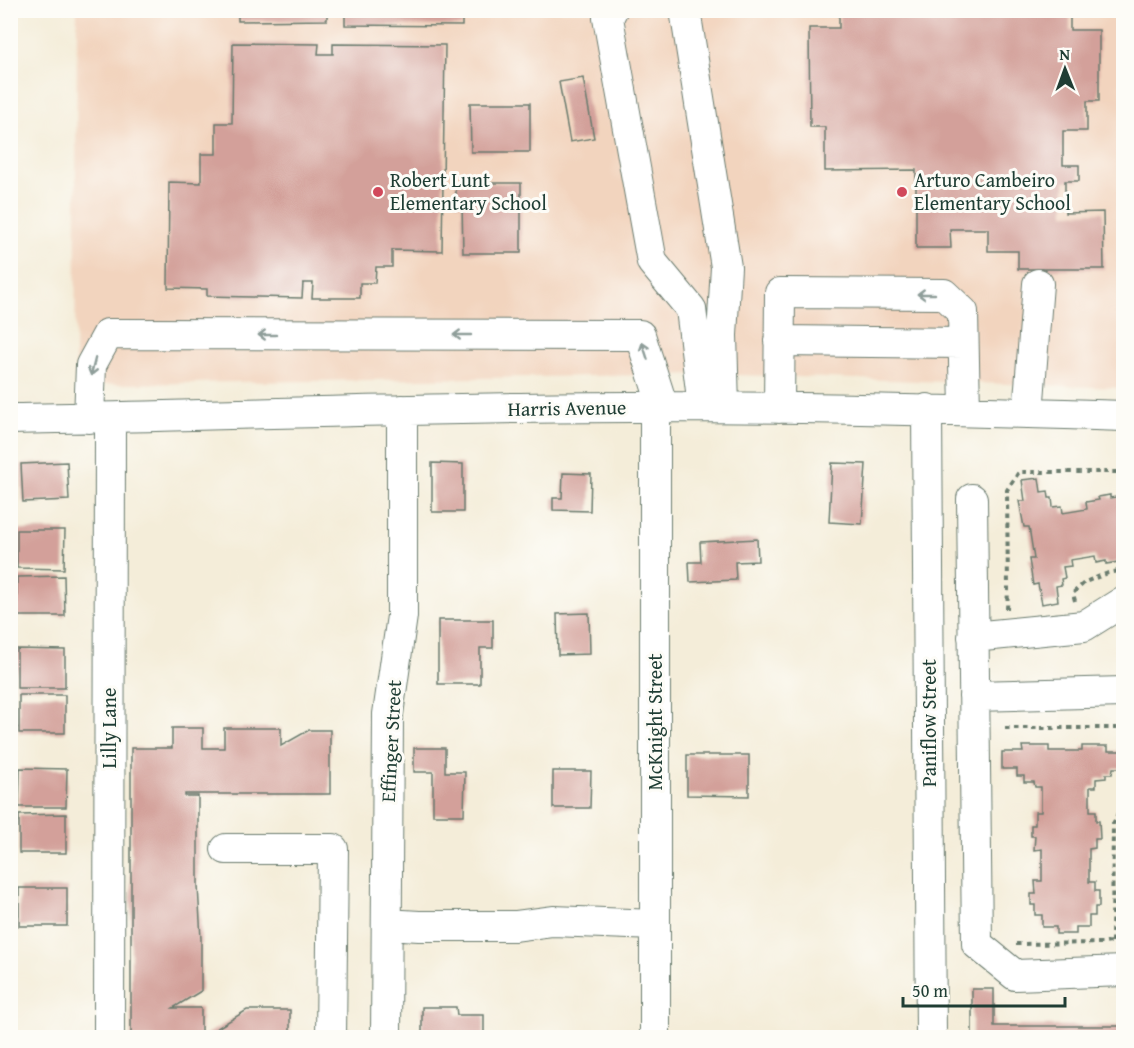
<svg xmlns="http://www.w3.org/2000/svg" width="1134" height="1048" viewBox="0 0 1134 1048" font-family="'Gentium Book Plus',serif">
<rect width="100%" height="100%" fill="#fdfcf7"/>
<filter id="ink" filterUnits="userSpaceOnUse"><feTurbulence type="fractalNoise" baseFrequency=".0167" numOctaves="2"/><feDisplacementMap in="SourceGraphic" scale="12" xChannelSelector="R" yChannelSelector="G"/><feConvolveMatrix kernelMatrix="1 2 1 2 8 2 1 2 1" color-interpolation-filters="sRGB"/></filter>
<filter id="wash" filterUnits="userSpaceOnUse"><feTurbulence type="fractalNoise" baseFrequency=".008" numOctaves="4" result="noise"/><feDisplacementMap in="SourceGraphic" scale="24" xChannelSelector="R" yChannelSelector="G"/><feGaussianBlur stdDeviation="1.35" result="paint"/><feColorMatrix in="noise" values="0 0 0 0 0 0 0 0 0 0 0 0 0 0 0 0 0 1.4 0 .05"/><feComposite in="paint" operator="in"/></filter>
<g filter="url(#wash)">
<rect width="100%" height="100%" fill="#f4edd9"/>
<path fill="#f2d4be" d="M77,11H1123V388L710,374L75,385Z"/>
<g id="blocks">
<path fill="#d3a09a" d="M238,10H327V20L238,21Z
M345,10H462V26L345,25Z
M839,10H1070V30H1099V101H1087V131H1063V165H1079V181H1065V213L1103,212L1104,269H1018V251H988V229H950L951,248H916V170L825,171V127H810L809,28H839Z
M233,43L319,44L318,54H333V44L445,45L442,251L392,250V267H376L375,283H360V298H312L313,283H303L302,298L207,296V289L168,288L169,182L201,183V154H216V123H232Z
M583,78L594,138L570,142L559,82Z
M470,103H530V152H471Z
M456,183H521V253H463L462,204H456Z
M67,462L69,500L23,502L21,464Z
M432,463L463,464V512H432Z
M832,463L866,464L862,524L829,522Z
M563,473L591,474L590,511L553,510V498H562Z
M1039,478L1041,492L1048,491L1049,498H1052L1053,507L1062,506L1063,513L1087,509L1086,502L1099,500L1098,497L1110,495V498L1123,496L1124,497V561L1106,564V561L1096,563L1095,556L1070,560L1071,566L1063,567L1065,578L1061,579L1062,585L1056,586L1058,601L1042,604L1038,584L1033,585L1029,559H1034L1029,527H1024L1019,501H1025L1022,480Z
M17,530H65L64,569L17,568Z
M757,539L758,561L735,562L736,580L690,582L689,562H701L700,542Z
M64,576L65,616H17V577Z
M589,613L590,654L558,655L557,614Z
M438,620H493V648H480V684H438Z
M17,649L65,650V688H17Z
M19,695H65V733H19Z
M172,728H203V748H224V728H281V746L309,730H330V794H185V796H198V886L201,939V991L173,1008H201V1038H131V748H172Z
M1022,746H1049V751H1082V746H1108V751H1124V768H1113L1112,774H1106V778L1096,779V787H1090V811H1096V821H1099L1100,839H1095V848L1089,849V882H1095V891H1099V907H1095V916H1089V927H1076V934H1056V927H1042V915H1035V905H1031V894H1036L1035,881H1042V849L1034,850L1035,836H1031V825H1035V812H1041V787H1035L1034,782H1024V776H1017V769H1002V752H1023Z
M414,748H445V772H465L464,815H433V772H414Z
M687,755H749V796L687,795Z
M20,768L67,769L66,807H19Z
M553,771H591L590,808H553Z
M66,814V853H19V815Z
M19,888H67V926H19Z
M972,989H994V1026H1124V1038H972Z
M422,1007H456L457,1015H484V1038H422Z
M247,1010H290V1038H201Z"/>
</g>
</g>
<g filter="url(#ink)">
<use href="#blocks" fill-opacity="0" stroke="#6a7b6e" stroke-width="1.5"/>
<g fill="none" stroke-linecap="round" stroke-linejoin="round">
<g stroke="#6a7b6e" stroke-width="32">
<path id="minor" d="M612,10L608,18L652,262L691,309L703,407
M685,10L726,267L722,335L724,407
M779,341L963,343
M779,408L780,293L944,294L963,312L965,411
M927,409L931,1038
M1028,413L1038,284
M89,418L91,365L108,334L640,335L663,407
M10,419C225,416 439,406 654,407C810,407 967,411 1124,416
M972,499L977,944L1015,975L1124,971
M973,637L1084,626L1124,601
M974,696L1124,692
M226,849H333L331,1038
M387,924L419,926H515L553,921L655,925
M109,1038L110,418
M386,1038L388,714L402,616V410
M655,1038V407"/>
</g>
<path stroke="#6a7b6e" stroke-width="4" stroke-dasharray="4.5 4.5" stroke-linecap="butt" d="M1075,601L1073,593L1085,582L1108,573L1124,570
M1007,609L1008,590L1007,490L1019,472H1124
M1005,728H1124
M1112,942L1113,824L1124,800
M1016,944L1104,943L1124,940"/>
<use href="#minor" stroke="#fff" stroke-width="30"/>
</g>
<defs><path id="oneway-shaft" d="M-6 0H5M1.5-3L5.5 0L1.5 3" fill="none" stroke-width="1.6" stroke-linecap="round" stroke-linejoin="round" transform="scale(1.5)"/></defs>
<g stroke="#8f9e9a">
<use href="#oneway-shaft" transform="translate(926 294) rotate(-180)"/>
<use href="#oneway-shaft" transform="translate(267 335) rotate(-180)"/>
<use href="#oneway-shaft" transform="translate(462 335) rotate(-180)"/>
<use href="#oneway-shaft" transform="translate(645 351) rotate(-108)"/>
<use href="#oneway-shaft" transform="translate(93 367) rotate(104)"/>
</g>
</g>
<g fill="#d1495b" stroke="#fdfcf7" stroke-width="2">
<circle cx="378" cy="192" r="6"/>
<circle cx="902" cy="192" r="6"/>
</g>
<g text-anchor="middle" stroke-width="6" stroke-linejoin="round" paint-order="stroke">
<g font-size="20" fill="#1f3d34" stroke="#fdfcf7" text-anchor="start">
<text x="390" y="187">Robert Lunt<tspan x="390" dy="23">Elementary School</tspan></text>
<text x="914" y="187">Arturo Cambeiro<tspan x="914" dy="23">Elementary School</tspan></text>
</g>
<g font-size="20" fill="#1f3d34" stroke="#fdfcf7">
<text transform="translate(567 408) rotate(-1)" y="7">Harris Avenue</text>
<text transform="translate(655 722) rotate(-90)" y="7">McKnight Street</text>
<text transform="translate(929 723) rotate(-90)" y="7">Paniflow Street</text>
<text transform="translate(109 728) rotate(-90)" y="7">Lilly Lane</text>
<text transform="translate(391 741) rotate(-87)" y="7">Effinger Street</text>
</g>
</g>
<rect width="1134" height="1048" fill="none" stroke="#fdfcf7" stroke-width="36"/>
<g transform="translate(1065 69) rotate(359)" stroke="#fdfcf7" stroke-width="4.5" paint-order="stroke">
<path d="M0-4.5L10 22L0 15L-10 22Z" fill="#1f3d34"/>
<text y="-9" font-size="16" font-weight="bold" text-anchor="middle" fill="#1f3d34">N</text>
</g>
<path d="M903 997v9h162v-9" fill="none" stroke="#1f3d34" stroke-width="3"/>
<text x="912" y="997" font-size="18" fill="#1f3d34" stroke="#fdfcf7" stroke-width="4.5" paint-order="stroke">50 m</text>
</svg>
